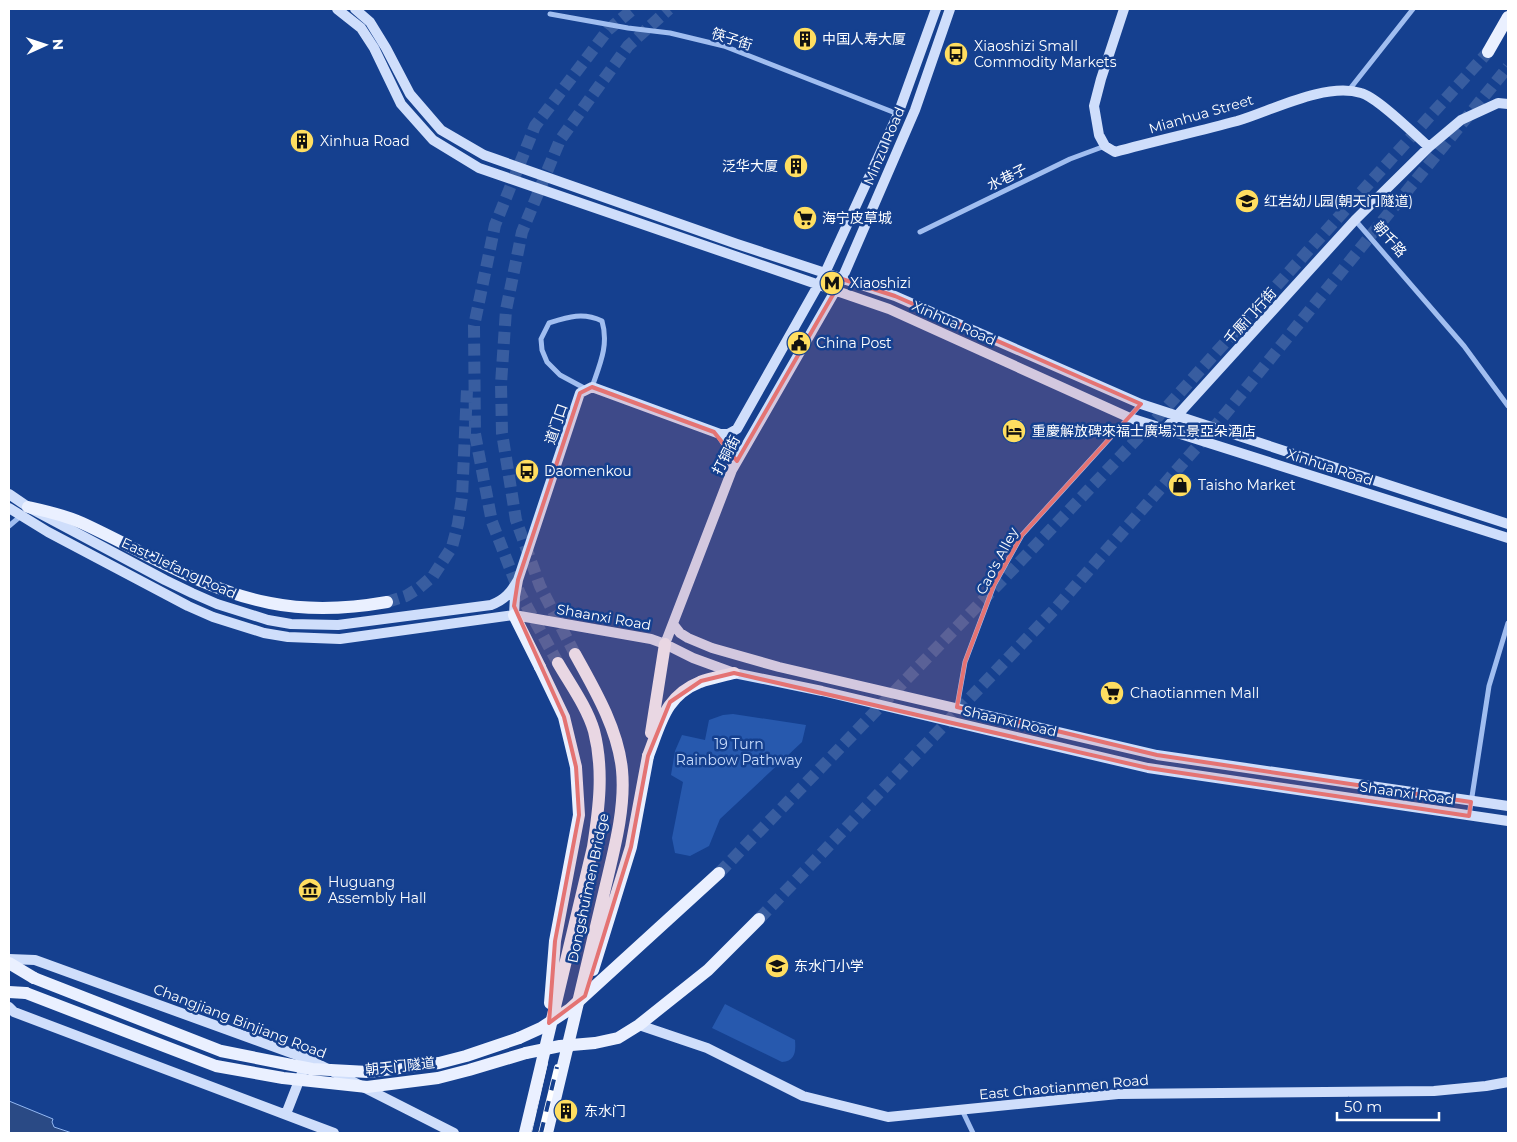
<svg xmlns="http://www.w3.org/2000/svg" width="1517" height="1142" viewBox="0 0 1517 1142" font-family="Montserrat,'Noto Sans SC',sans-serif">
<rect width="100%" height="100%" fill="#15408f"/>
<path fill="#2759ae" d="M733,714L806,725L802,742L720,819L709,846L690,856L675,853L672,838L683,782L671,775L675,751L682,735L705,740L709,720L723,715Z
M725,1004L795,1040C796,1052 795,1061 782,1062L712,1028Z"/>
<path fill="#2a4a85" stroke="#93b8f3" d="M9,1101L53,1119L52,1122L54,1127L72,1133H9Z"/>
<g fill="none" stroke-linecap="round" stroke-linejoin="round">
<path stroke="#385da0" stroke-width="12" stroke-dasharray="12 6" stroke-linecap="butt" d="M387,602L406,596L419,588L433,576L452,547L458,524L462,497L467,390
M575,654L540,586L516,520L502,433L501,384L506,310L522,232L560,140L628,46L669,9
M558,663L520,594L492,522L475,434L474,326L495,225L535,126L608,30L633,9
M719,873L1013,569L1155,420L1488,52
M759,919L1055,609L1217,424L1508,67"/>
<path stroke="#a1bef0" stroke-width="5" d="M550,14L628,28L670,33L724,46L898,114
M1349,90L1413,9
M1355,220L1464,346L1508,406
M920,232L1070,159L1105,146
M586,389L560,375L547,362L542,350L541,339L549,323C568,317 583,312 602,321C609,345 600,364 592,387
M9,526L22,515
M957,707L965,662L994,585L1022,535L1141,404
M1469,816L1489,686L1508,623
M962,1110L973,1133"/>
<path stroke="#cfdefb" stroke-width="10" d="M337,9L361,28L374,48L401,104L433,140L479,168L889,309L1130,418L1508,538
M355,9L370,22L386,48L410,94L441,130L484,155L737,244L895,296L1141,404L1508,524
M1124,9L1101,79L1094,106L1099,135L1105,146L1115,152C1155,141 1196,132 1237,121C1271,111 1325,82 1361,93C1377,97 1414,134 1429,147
M1165,429L1355,220L1429,147L1461,120L1498,103L1508,104
M720,434H728L737,429L825,273L898,114L936,9
M9,494L28,507L165,580L192,593L217,604L268,620L291,624L338,625L491,605C505,600 511,592 518,580
M9,508L48,532L188,606L213,617L264,633L288,637L340,639L514,615L651,639L665,644L693,658L734,673L822,691L1148,768L1508,821
M514,615L515,596L518,580L580,393L592,387L720,434L732,452V470
M673,624L680,633L688,638L712,648L779,667L1157,755L1508,806
M665,644L732,470L842,279L915,110L950,9
M9,959L35,960L308,1059L454,1133
M9,1007L14,1012L334,1133
M639,1025L707,1048L803,1096L888,1117L1118,1094L1434,1091L1486,1086L1508,1082
M286,1114L302,1073"/>
<path stroke="#eaf0ff" stroke-width="12" d="M1488,52L1508,17
M28,507C46,511 65,515 82,523C141,550 206,591 270,603C310,611 347,609 387,602
M514,615L540,667
M651,733L665,644
M648,756C661,723 665,696 700,682C711,678 723,676 734,673
M9,963L34,978
M9,992L26,993
M519,1038L541,1028L570,1009L719,873
M526,1053L560,1046L595,1043L618,1038L639,1025L708,970L759,919
M547,1133L567,1049"/>
<g stroke="#fff" stroke-width="5.5">
<path id="rail" d="M529,1133L545,1064
M541,1133L557,1067"/>
</g>
<use href="#rail" stroke="#15408f" stroke-width="4" stroke-dasharray="11" stroke-linecap="butt"/>
<path stroke="#eaf0ff" stroke-width="12" d="M540,667L564,717L576,767L579,815L555,941L550,1003
M593,970L631,847L648,756
M34,978L221,1051L312,1069L368,1072L439,1063L466,1056L519,1038
M26,993L216,1066L283,1078L367,1087L438,1078L469,1070L526,1053
M567,1049C579,998 591,948 603,897C612,857 626,811 622,770C618,729 595,690 575,654
M525,1133L593,847C599,808 604,770 594,731C587,707 570,684 558,663"/>
</g>
<path fill="#e47373" fill-opacity="0.2" stroke="#e47373" stroke-width="4" stroke-linejoin="round" d="M842,279L895,296L1141,404L1022,535L994,585L965,662L957,707L1157,755L1471,802L1469,816L1148,768L734,673L701,681L670,702L648,756L631,847L585,996L549,1023L555,941L579,815L576,767L564,717L514,606L518,580L580,393L592,387L714,432L737,461Z"/>
<defs>
<g id="building-disc" transform="scale(1.25)"><circle r="9.5" fill="#ffde60" stroke="#15408f"/><path d="M-4-6H4V6H1V3H-1V6H-4ZM-2.5-4.3h1.7v1.8h-1.7ZM.8-4.3h1.7v1.8H.8ZM-2.5-1h1.7V.8h-1.7ZM.8-1h1.7V.8H.8Z" fill="#111"/></g>
<g id="bus-disc" transform="scale(1.25)"><circle r="9.5" fill="#ffde60" stroke="#15408f"/><path d="M-5-6H5V4H4V6H2V4H-2V6H-4V4H-5ZM-3.5-4V0h7V-4ZM-3.5 1.2v1.5H-2V1.2ZM2 1.2v1.5H3.5V1.2Z" fill="#111"/></g>
<g id="school-disc" transform="scale(1.25)"><circle r="9.5" fill="#ffde60" stroke="#15408f"/><path d="M0-5L7-2L0 1L-7-2ZM-4 1L0 2.5L4 1V4Q0 6-4 4Z" fill="#111"/></g>
<g id="supermarket-disc" transform="scale(1.25)"><circle r="9.5" fill="#ffde60" stroke="#15408f"/><path d="M-6-5.5h2.5l.6 2H6L4.5 2H-2.5L-4.4-4H-6ZM-1.5 3.2a1.3 1.3 0 1 0 .1 0ZM3 3.2a1.3 1.3 0 1 0 .1 0Z" fill="#111"/></g>
<g id="metro-disc" transform="scale(1.25)"><circle r="9.5" fill="#ffde60" stroke="#15408f"/><path d="M-5.5 5V-5H-3L0 0L3-5H5.5V5H3V-.5L0 4L-3-.5V5Z" fill="#111"/></g>
<g id="civic-disc" transform="scale(1.25)"><circle r="9.5" fill="#ffde60" stroke="#15408f"/><path d="M-.6-6.5H3V-4.5H.6V-3L4-1V1h2V6H-6V1h2V-1L-.6-3ZM-1.2 2.5V6h2.4V2.5Z" fill="#111"/></g>
<g id="hotel-disc" transform="scale(1.25)"><circle r="9.5" fill="#ffde60" stroke="#15408f"/><path d="M-6-4.5h1.5V1H6V5H4.5V3h-9V5H-6ZM-4 0a1.8 1.8 0 1 1 3.6 0ZM.5 0V-2.5h3Q6-2.5 6 0Z" fill="#111"/></g>
<g id="shop-disc" transform="scale(1.25)"><circle r="9.5" fill="#ffde60" stroke="#15408f"/><path d="M-5-2.5h2.3a2.7 3.5 0 0 1 5.4 0H5L5.5 6h-11ZM-1.5-2.5h3a1.5 2.3 0 0 0-3 0Z" fill="#111"/></g>
<g id="museum-disc" transform="scale(1.25)"><circle r="9.5" fill="#ffde60" stroke="#15408f"/><path d="M0-6L6-3V-2H-6V-3ZM-5-1h2V3h-2ZM-1-1h2V3h-2ZM3-1h2V3H3ZM-6 4H6V6H-6Z" fill="#111"/></g>
</defs>
<g fill-rule="evenodd">
<use href="#building-disc" x="805" y="39"/>
<use href="#bus-disc" x="956" y="54"/>
<use href="#building-disc" x="302" y="141"/>
<use href="#building-disc" x="796" y="166"/>
<use href="#school-disc" x="1247" y="201"/>
<use href="#supermarket-disc" x="805" y="218"/>
<use href="#metro-disc" x="832" y="283"/>
<use href="#civic-disc" x="799" y="343"/>
<use href="#hotel-disc" x="1014" y="431"/>
<use href="#bus-disc" x="527" y="471"/>
<use href="#shop-disc" x="1180" y="485"/>
<use href="#supermarket-disc" x="1112" y="693"/>
<use href="#museum-disc" x="310" y="890"/>
<use href="#school-disc" x="777" y="966"/>
<use href="#building-disc" x="566" y="1111"/>
</g>
<g text-anchor="middle" stroke-width="5" stroke-linejoin="round" paint-order="stroke">
<g font-size="14" fill="#fff" stroke="#15408f">
<text transform="translate(732 39) rotate(18)" y="5">筷子街</text>
<text transform="translate(1201 114) rotate(-16)" y="5">Mianhua Street</text>
<text transform="translate(884 146) rotate(-67)" y="5">Minzu Road</text>
<text transform="translate(1007 177) rotate(-26)" y="5">水巷子</text>
<text transform="translate(1390 239) rotate(49)" y="5">朝千路</text>
<text transform="translate(1250 316) rotate(-48)" y="5">千厮门行街</text>
<text transform="translate(954 323) rotate(24)" y="5">Xinhua Road</text>
<text transform="translate(556 424) rotate(-71)" y="5">道门口</text>
<text transform="translate(726 455) rotate(-62)" y="5">打铜街</text>
<text transform="translate(1330 467) rotate(18)" y="5">Xinhua Road</text>
<text transform="translate(997 561) rotate(-62)" y="5">Cao's Alley</text>
<text transform="translate(179 568) rotate(25)" y="5">East Jiefang Road</text>
<text transform="translate(604 617) rotate(10)" y="5">Shaanxi Road</text>
<text transform="translate(1010 721) rotate(13)" y="5">Shaanxi Road</text>
<text transform="translate(1407 793) rotate(8)" y="5">Shaanxi Road</text>
<text transform="translate(588 888) rotate(-78)" y="5">Dongshuimen Bridge</text>
<text transform="translate(240 1021) rotate(21)" y="5">Changjiang Binjiang Road</text>
<text transform="translate(400 1066) rotate(-6)" y="5">朝天门隧道</text>
<text transform="translate(1064 1087) rotate(-5)" y="5">East Chaotianmen Road</text>
</g>
<g font-size="14" fill="#fff" stroke="#15408f" text-anchor="start">
<text x="822" y="44">中国人寿大厦</text>
<text x="974" y="51">Xiaoshizi Small<tspan x="974" dy="16">Commodity Markets</tspan></text>
<text x="320" y="146">Xinhua Road</text>
<text x="778" y="171" text-anchor="end">泛华大厦</text>
<text x="1264" y="206">红岩幼儿园(朝天门隧道)</text>
<text x="822" y="223">海宁皮草城</text>
<text x="850" y="288">Xiaoshizi</text>
<text x="816" y="348">China Post</text>
<text x="1032" y="436">重慶解放碑來福士廣場江景亞朵酒店</text>
<text x="544" y="476">Daomenkou</text>
<text x="1198" y="490">Taisho Market</text>
<text x="1130" y="698">Chaotianmen Mall</text>
<text x="328" y="887">Huguang<tspan x="328" dy="16">Assembly Hall</tspan></text>
<text x="794" y="971">东水门小学</text>
<text x="584" y="1116">东水门</text>
</g>
<g font-size="14" fill="#c7dbfc" stroke="#15408f">
<text x="739" y="749">19 Turn<tspan x="739" dy="16">Rainbow Pathway</tspan></text>
</g>
</g>
<rect width="1517" height="1142" fill="none" stroke="#ffffff" stroke-width="20"/>
<g transform="translate(45 45) rotate(87)" stroke="#15408f" stroke-width="4" paint-order="stroke">
<path d="M0-4L9 19L0 12L-9 19Z" fill="#ffffff"/>
<text y="-8" font-size="14" font-weight="bold" text-anchor="middle" fill="#ffffff">N</text>
</g>
<path d="M1337 1112v8h102v-8" fill="none" stroke="#ffffff" stroke-width="2.5"/>
<text x="1344" y="1112" font-size="15" fill="#ffffff" stroke="#15408f" stroke-width="4" paint-order="stroke">50 m</text>
</svg>
